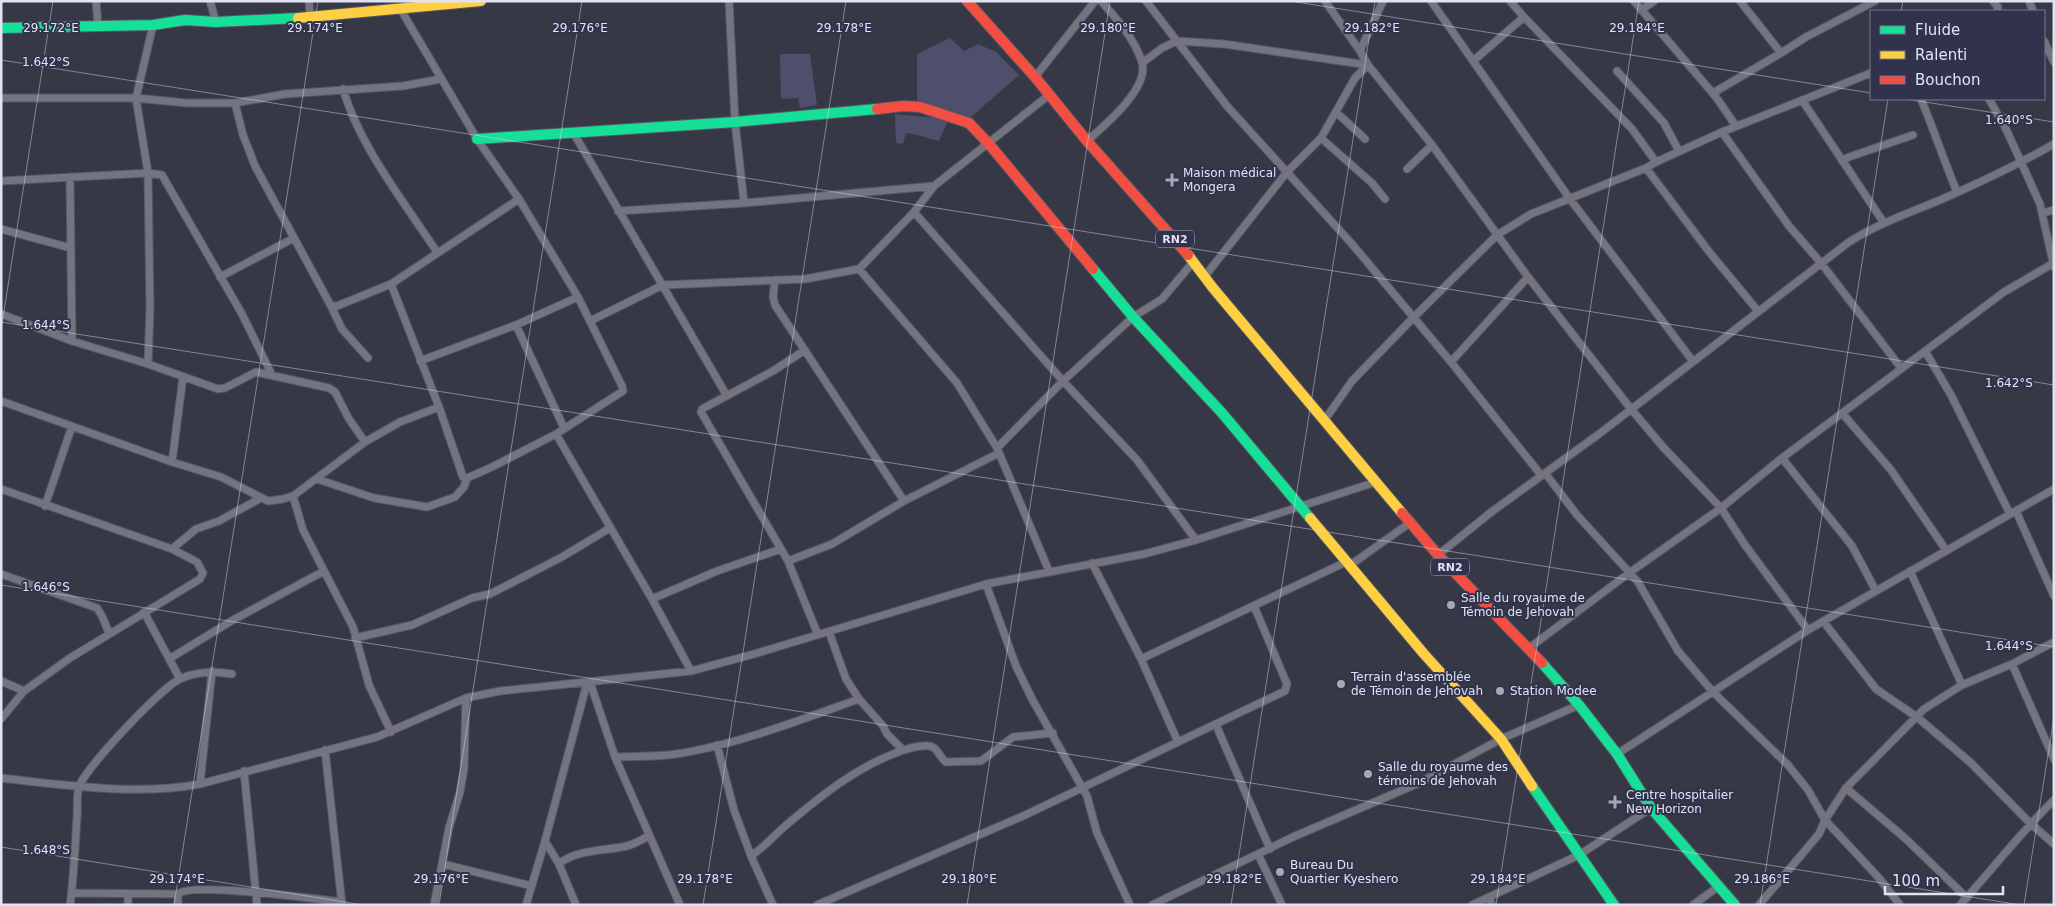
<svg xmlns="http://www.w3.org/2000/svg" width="2055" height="906" viewBox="0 0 2055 906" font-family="'DejaVu Sans',sans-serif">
<rect width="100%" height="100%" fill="#373846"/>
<path fill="#4d4f6d" d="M950,38L964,51L978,44L996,52L1019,75L971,117L917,102V54Z
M780,54H810L817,105L800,108L798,98L781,99Z
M895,114L949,119L939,141C927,138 917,134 906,133L903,144L896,143Z"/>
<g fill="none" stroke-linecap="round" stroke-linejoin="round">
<g stroke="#575764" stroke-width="9">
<path id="street" d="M96,1L98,25
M210,1L216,22
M309,1L310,18
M729,1L735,122L744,203
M1146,1L1227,106L1352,244L1451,362L1541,475
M1325,1L1360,51L1368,65L1432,145L1528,277L1631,409L1663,447L1721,508L1745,545L1808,630
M1431,1L1570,199L1692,360
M1634,1L1716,97L1736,126
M1740,1L1781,53L1806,37L1875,1
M1993,1L1998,7L1997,11
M2029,1L2033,11
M1641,10L1654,1
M1524,17L1632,129L1656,162
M2044,41L2054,62
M1360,51L1383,1
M1473,61L1524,17L1510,1
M1142,63L1162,48L1177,41L1224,44L1368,65
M1617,71L1664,123L1679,151
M1035,77L1095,1
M343,89C360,147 404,202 437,252
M1713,93L1781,53
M1,98H136L187,103H235L285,94L403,86L441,79
M1921,99C1934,130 1944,161 1957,192
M1989,99L2006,129L2040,204L2054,267
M1802,100L1884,223
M235,103L243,135L255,166L331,306H337L391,284L519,199
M1336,112L1365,139
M573,132L727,396
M1722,132L1789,226L1821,263L1901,368
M1321,138L1372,183L1385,199
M1087,141C1104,126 1150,88 1142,62C1134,38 1117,19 1101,1
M1842,161L1849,157L1913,135
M1646,168L1710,253L1758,311
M1407,169L1432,145
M70,177L72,341L148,364L218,389L225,388L256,372L329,388L335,392L349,419L365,442
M1,181L148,173L162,175L242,314L272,375
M618,211L744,203L934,186
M914,212L1063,381L1137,460L1196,540
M2042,213L2054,210
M1,229L71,248
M859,269L957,383L997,448L1049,571
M1205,276L1287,172L1321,138L1355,78L1368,65
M220,277L294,238
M775,280L773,297L775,305L904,501
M391,284L439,407L463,477L467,478L492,467L556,434L623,391L622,386L578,297L519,199L477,139L401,10
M331,306L342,329L368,358
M1,314L72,341
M590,321L663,285L805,279L859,269L914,212L934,186L1049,95
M516,325L564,428
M805,350L773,371L702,409L701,412L788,561L818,635
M1925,351L1951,395L2010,514
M420,361L516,325L578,297
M1451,362L1528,277
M148,364L150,309L148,173L136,98L153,25
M1,401L172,462L221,477L268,501L283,499L293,496L303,530L353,627L369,685L391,732
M1842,413L1891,470L1946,550
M1324,421L1352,381L1413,318L1497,235L1531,214L1646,168L1656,162L1722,132L1871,73
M556,434L652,599L691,671
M997,448L1063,381L1133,317L1162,299L1194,261
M1782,458L1852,546L1876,591
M172,462L183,377
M1545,473L1577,515L1638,582L1678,651L1713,692L1788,765L1808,790L1825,820L1879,878L1900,905
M317,479L374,498L427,507L455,497L464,487L467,478
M1,489L172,549L197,562L203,573L200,579L70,658L24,691L1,719
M293,496L365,442L400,422L439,407
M45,506L72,426
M2016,511L2054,596
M172,549L196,529L219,521L259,499
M1438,555L1490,513L1599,434L1849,242C1877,224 1909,213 1940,200C1979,183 2017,165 2054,144
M788,561L832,544L904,501L999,453
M1092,563L1141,659L1178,742
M1349,566L1411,522
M1910,571L1962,685
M1,574L97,608L102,616L109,633
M986,584L1016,666L1032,699L1087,796L1097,833L1130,905
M652,599L717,571L781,549
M144,612L180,679
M1823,621L1876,689L1917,717L1971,763L2030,823L2054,844
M829,632L846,679L859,699L883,726L887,734L903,750
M355,638L412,625L472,598L490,594L562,557L610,528
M1529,648L1629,573L1721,508L1782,458L2004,292L2052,264
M169,659L233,620L324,571
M1141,659L1346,562
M2012,664L2054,759
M1,681L24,691
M590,682L615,757L680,905
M1216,725L1270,849
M717,745L734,810L751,856L773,905
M325,750L342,905
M1617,754L1808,630L2054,489
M615,757C635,756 657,757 676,754C736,745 803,719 859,699
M244,771L257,905
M1,778C63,785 138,796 200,784L377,737L466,698L500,691L691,671L754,654L986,584L1144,554L1196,540L1376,482
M200,784L212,671
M1846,788L1906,839L1967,898
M545,841L559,864L576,905
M1258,854L1282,905
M751,856C766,846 777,832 791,821C822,795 855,769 893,754C903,750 919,745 930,746C937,747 940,758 946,762L981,761L1013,737L1053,733
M443,864L532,886
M559,864C577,849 605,851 627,846C635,844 642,839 649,836
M72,893L178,894V905
M128,894V905
M178,894C191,882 317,899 342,902
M1489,897L1492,905
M70,905C74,876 75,846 77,817C78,808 76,796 79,787C85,768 161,688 180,679C197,671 214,671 232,674
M434,905L449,828L460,792L464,769L466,698
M526,905L545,841L587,683
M817,905L1023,816L1285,691L1287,684L1254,606
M1152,905L1293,837L1419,783L1501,739L1579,705
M1472,905L1579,855L1651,808
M1693,905L1719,886
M1759,905L1819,834L1825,820L1846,788L1924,709L1962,685L2012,664L2054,642
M1960,905C1992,870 2020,833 2054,800"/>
</g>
<g stroke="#575764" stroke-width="12">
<path id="fast" d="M1,28L153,25L185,20L216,22L298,18
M477,139L735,122L877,109
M1093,269L1133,317L1222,413L1310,518
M1542,663L1579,705L1617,754L1651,808L1735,905
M1532,786L1614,905"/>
</g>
<g stroke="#575764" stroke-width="12">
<path id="slow" d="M298,18L481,1
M1188,255L1213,288L1402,513
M1310,518L1424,654L1501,739L1532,786"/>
</g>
<g stroke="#575764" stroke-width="12">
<path id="jam" d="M967,1L1035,77L1087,141L1188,255
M877,109L903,106L920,107L969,123L989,144L1093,269
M1402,513L1438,555L1542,663"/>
</g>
<use href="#street" stroke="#737480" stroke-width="7"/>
<use href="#fast" stroke="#16e098" stroke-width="10"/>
<use href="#slow" stroke="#ffcf43" stroke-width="10"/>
<use href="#jam" stroke="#f24e42" stroke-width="10"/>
</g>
<path fill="none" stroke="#e1e3f3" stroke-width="1" stroke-opacity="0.45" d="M1290,1L1871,93M1901,11L1903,1M1,60L2054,385M1905,99L2054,122M1,322L2054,647M1,330L53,1M1,585L2021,905M1,847L363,905M174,905L318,1M439,905L582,1M703,905L846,1M967,905L1110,1M1231,905L1375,1M1496,905L1639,1M1760,905L1888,99M2024,905L2054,717"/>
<g fill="#a6a7b6" stroke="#31334c" stroke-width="2">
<path d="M1169.5 172.5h5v5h5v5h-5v5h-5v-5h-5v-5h5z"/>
<circle cx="1451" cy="605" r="5"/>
<circle cx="1341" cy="684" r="5"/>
<circle cx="1500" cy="691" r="5"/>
<circle cx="1368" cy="774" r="5"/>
<path d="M1612.5 794.5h5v5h5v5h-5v5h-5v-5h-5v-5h5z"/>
<circle cx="1280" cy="872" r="5"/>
</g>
<g text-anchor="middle" stroke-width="4" stroke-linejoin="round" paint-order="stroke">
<g fill="#31334c" stroke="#acaec1" stroke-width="1">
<rect x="1156" y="230.5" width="38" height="17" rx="4"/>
<rect x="1431" y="558.5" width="38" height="17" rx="4"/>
</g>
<g font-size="11" font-weight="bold" fill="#e1e3f3">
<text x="1175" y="243">RN2</text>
<text x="1450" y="571">RN2</text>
</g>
<g font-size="12" fill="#e1e3f3" stroke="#31334c" text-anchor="start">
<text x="1183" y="177">Maison médical<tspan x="1183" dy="14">Mongera</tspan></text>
<text x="1461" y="602">Salle du royaume de<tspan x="1461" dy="14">Témoin de Jehovah</tspan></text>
<text x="1351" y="681">Terrain d'assemblée<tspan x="1351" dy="14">de Témoin de Jehovah</tspan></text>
<text x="1510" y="695">Station Modee</text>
<text x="1378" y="771">Salle du royaume des<tspan x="1378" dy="14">témoins de Jehovah</tspan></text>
<text x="1626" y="799">Centre hospitalier<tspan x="1626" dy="14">New Horizon</tspan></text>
<text x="1290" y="869">Bureau Du<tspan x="1290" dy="14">Quartier Kyeshero</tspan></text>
</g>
</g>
<g font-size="12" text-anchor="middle" fill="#e1e3f3" stroke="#31334c" stroke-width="4" stroke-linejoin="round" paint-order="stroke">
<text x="51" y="32">29.172°E</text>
<text x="315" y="32">29.174°E</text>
<text x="580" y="32">29.176°E</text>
<text x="844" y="32">29.178°E</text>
<text x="1108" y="32">29.180°E</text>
<text x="1372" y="32">29.182°E</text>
<text x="1637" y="32">29.184°E</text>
<text x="46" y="66">1.642°S</text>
<text x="2009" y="124">1.640°S</text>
<text x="46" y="329">1.644°S</text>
<text x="2009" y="387">1.642°S</text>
<text x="46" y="591">1.646°S</text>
<text x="2009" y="650">1.644°S</text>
<text x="46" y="854">1.648°S</text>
<text x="177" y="883">29.174°E</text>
<text x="441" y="883">29.176°E</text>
<text x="705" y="883">29.178°E</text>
<text x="969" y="883">29.180°E</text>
<text x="1234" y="883">29.182°E</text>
<text x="1498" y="883">29.184°E</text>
<text x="1762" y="883">29.186°E</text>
</g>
<rect width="2055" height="906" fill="none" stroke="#e1e3f3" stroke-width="5"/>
<rect x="1870" y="10" width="175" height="90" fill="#31334c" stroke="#77798f"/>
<rect x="1880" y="26" width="25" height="8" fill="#16e098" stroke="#77798f"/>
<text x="1915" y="35" font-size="15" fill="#e1e3f3">Fluide</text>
<rect x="1880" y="51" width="25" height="8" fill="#ffcf43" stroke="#77798f"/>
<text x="1915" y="60" font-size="15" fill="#e1e3f3">Ralenti</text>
<rect x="1880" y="76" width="25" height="8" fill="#f24e42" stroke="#77798f"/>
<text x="1915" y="85" font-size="15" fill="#e1e3f3">Bouchon</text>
<path d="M1885 886v8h118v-8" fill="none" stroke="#e1e3f3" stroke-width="2.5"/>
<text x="1892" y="886" font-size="15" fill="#e1e3f3" stroke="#31334c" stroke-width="4" paint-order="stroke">100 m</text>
</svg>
